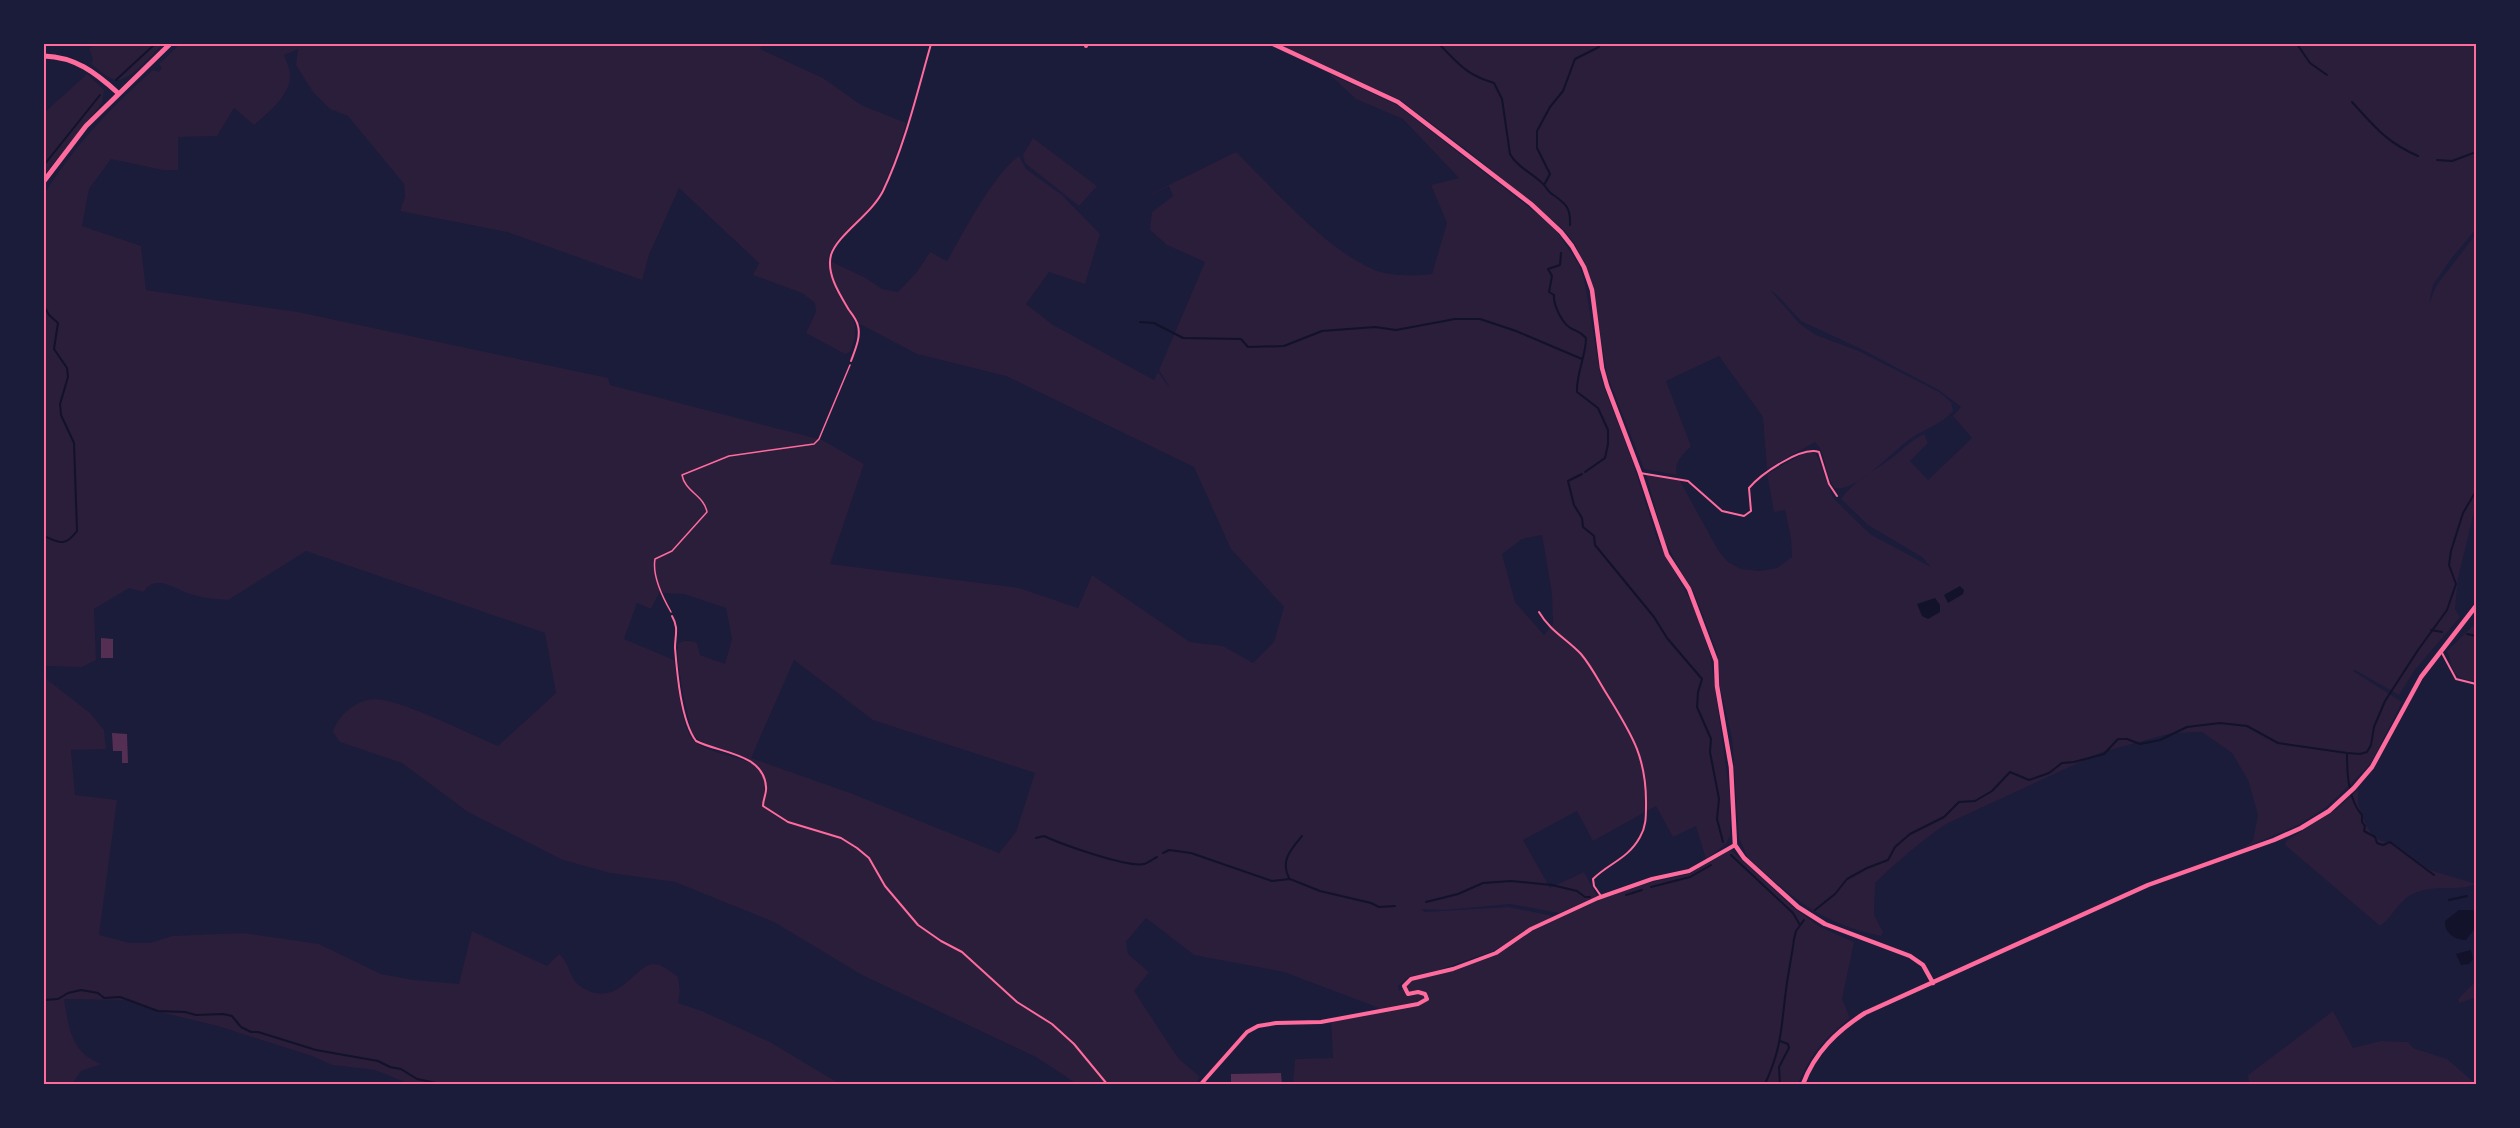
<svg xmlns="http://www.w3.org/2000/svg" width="2520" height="1128" viewBox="0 0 2520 1128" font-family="Overpass,sans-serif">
<rect width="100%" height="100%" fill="#1b1b3a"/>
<path fill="#2a1e3b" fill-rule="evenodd" d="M97,44H163C153,53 129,83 115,80C106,77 98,69 91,64L93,60L89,48Z
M180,44H762L760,49L823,78L861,105L906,123C901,143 884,191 872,206C856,227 836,232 828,260L864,277L882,289L898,292L917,272L930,252L947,261C963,233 994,173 1019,156L1026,169L1062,195L1100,234L1085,284L1049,272L1026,304L1053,325L1154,380L1158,372L1172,391L1159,370L1205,262L1167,245L1150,230L1152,212L1173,196L1169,186L1126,206L1236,152C1275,190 1327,251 1377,271C1393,276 1416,276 1432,274L1447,223L1431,185L1459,178L1403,119L1356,99L1328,73L1397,105L1539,215L1557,232L1579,265L1585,284L1601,379L1632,460L1658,542L1692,603L1710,653L1730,796V835L1726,844L1706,859L1696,826L1673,837L1656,806L1593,841L1577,811L1523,840L1550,888L1584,872L1597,896L1559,913L1510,904L1444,910L1421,909L1425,912L1509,907L1553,916L1493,951L1439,970L1408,977L1398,986L1399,991L1411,981L1453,971L1496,955L1530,932L1598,900L1652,882L1689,874L1731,850L1794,908L1820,927L1854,942L1842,999L1850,1018C1822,1041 1813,1051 1798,1084H1293L1295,1059L1333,1058L1331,1019L1375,1011L1379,1008L1284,972L1194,955L1146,918L1126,942L1128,954L1149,972L1134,991L1178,1058L1200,1077L1196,1084H1077L1036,1057L862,975L774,922L675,882L610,873L563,860L468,812L402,763L340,742L333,732C337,716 357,699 375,699C403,700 469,734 498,746L556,693L545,633L306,551L228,600C216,599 202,598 190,594C176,589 154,573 144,592L129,588L94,609L96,660L82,667L44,666V195C73,147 111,107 153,70L159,72L162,68L159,64ZM298,49L296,65L313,92L330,109L348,116L404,184L405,197L400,211L507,232L642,280L649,255L679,188L759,263L753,275L802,293L815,303L816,312L806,333L845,354L850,352C865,317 845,314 834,285L860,324L917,354L1006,376L1194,467L1231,549L1284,607L1274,642L1253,663L1223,646L1190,642L1092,575L1078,608L1019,588L830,564L864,464L822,440L610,385L608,378L298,312L146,290L141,246L82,226L89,189L111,159L163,170H178V137L217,136L234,108L254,125C267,114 292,94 290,74C290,68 286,61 284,55ZM1542,535L1552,594L1553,624L1544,635L1515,602L1502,554L1522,539ZM661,589L663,593L684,594L726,608L732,639L725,664L700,655L697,643C690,641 684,639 678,644V661L683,694L692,733C705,750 731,750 749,760L748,762C734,756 705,751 695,742C681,730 677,678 674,660L624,639L637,603L651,609ZM794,660L873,720L1035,773L1016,832L999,853L853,794L751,758Z
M1278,44H2476V229L2451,259L2433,285L2429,304L2436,286L2476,234V504L2458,578L2455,609L2460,617L2414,671L2399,695L2355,670L2353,671L2402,702L2371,763L2349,786L2325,808L2300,824L2242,849L2253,841L2258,815L2248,780L2232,753L2202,732L2172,733L2102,752L1946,824C1920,842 1898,861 1875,883L1874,915L1883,932L1881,936C1820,923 1794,899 1748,858L1739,838L1732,738L1720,687L1717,652L1693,590L1681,572L1664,539L1646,474L1680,481L1718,550L1728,562L1741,569L1760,571L1777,568L1792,557L1791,538L1785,510L1774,512L1767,474L1808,451L1815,453L1818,458L1833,498L1870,534L1931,567L1922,557L1868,525L1841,499C1853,481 1876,470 1893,457C1904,448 1912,440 1924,434L1928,443L1910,461L1928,480L1972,438L1953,416L1961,407L1939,390L1859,348L1801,321L1777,295L1770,290L1800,324L1816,335L1859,351L1939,392L1951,402L1953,411C1942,424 1927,428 1913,437C1895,448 1857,493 1835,488C1824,475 1827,454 1815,442L1767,469L1763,417L1719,356L1666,381L1691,446C1683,455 1673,462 1677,475L1644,469L1607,375L1591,279L1575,244L1563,229L1467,150L1400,100Z
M87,74L104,90L102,103L44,175V113Z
M1033,138L1097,186L1079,206L1025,163L1023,155Z
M2476,623V681C2452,679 2454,672 2447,651Z
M44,677L90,713L104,730L106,749L71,750L75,795L117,800L99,935L130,943H150L172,936L244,933L319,944L381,974L414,980L459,984L472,931L547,966L559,954C571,964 569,981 583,988C618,1009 635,965 653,964C663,964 671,972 678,977L680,991L678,1003L702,1011L770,1042L840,1084H410L375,1070L332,1065L312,1056L218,1026L164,1013L124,1000L64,999C69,1029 71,1052 101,1064L81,1071L72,1084H44Z
M2358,790V803L2364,821L2371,833L2379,840L2397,846L2430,870L2476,884C2460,892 2436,884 2415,893C2399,899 2393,917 2380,926L2285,845L2286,841L2337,809Z
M2476,981V1001L2474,998L2459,1003V998Z
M2333,1011L2353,1048L2381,1041L2408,1042L2413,1048L2447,1059L2476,1084H2249L2248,1075Z"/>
<path fill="#12122b" d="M1960,586L1964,590L1963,594L1948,603L1944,595Z
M1935,598L1940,605V612L1928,619L1922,616L1917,604Z
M2459,910H2473L2476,913V927L2466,940C2455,940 2444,933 2445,921Z
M2471,950L2473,959L2469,964L2461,965L2456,954Z"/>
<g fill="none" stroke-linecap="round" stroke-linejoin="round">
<path stroke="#12122b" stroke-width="2" d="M1439,44C1458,63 1466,75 1494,83L1502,99L1510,154C1517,167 1532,173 1542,183C1546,186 1548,192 1552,194C1565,203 1571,207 1570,225
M2297,44L2310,63L2327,75
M116,80L155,44
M2352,102C2375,127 2386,142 2418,156
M2437,160L2452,161L2476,152
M44,165L100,95
M1544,185L1550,174L1537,148V131L1550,107L1563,91L1575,59L1599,47L1600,44
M1561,253L1560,265L1548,269L1552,276L1549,292L1554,295C1553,304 1561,321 1569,327C1576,332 1579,330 1586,338C1586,356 1576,374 1577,392L1598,408L1608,430V444L1605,458L1585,472
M44,306L49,315L58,323L54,349L67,368L68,377L60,404L61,415L74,443L77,531C65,547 60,543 44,536
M1140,322L1154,323L1183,338L1241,339L1248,347L1284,346L1322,331L1375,327L1396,330L1455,319H1480L1516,331L1582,359
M1582,474L1568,481L1574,505L1582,518L1583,527L1594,536L1595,545L1654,617L1667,638L1702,679L1698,692L1697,707L1711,739L1710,752L1719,799L1717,819L1723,842
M2431,630L2442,632
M2467,634L2476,636
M2347,753C2347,774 2348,799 2362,815V822L2365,826L2364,831L2375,837L2377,843L2383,845L2390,842L2434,875
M1036,838L1044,836C1061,844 1128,868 1144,864C1148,863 1153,859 1157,857
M1163,853L1169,850L1191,853L1272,881L1290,879L1320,891L1371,903L1379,907L1395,906
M1731,855L1793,913L1800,925
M1289,878C1280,861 1291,849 1302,836
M1651,887L1690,877L1711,865
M1626,895L1642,890
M2449,900L2467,896
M1426,902L1458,894L1483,883L1511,881L1552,885L1577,891L1585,897H1590
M1815,910L1835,894L1847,879L1867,868L1888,860L1895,847L1910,834L1944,817L1959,802L1975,801L1992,791L2010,772L2029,780L2049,773L2062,763L2074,762L2104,754L2118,739H2127L2140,744L2160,740L2187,727L2220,723L2247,726L2278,743L2347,753L2360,754L2367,752L2371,745L2374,727L2385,701L2418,650L2447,610L2456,584L2449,565L2451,551L2463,513L2476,491
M44,1000L58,999L68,993L81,990L98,993L104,998L120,997L158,1011L185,1012L196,1015L223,1014L232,1016L241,1027L251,1032H258L316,1050L378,1061L390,1067L401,1069L417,1079L441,1084
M1780,1041L1788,1044L1789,1048L1779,1067L1780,1084
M1765,1084C1782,1047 1781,1028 1786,990C1788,973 1792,956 1794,939L1796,931L1804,920"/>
</g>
<path fill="#542f53" d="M101,638L113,639V658H101Z
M112,733L127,734L128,763H122V751H113Z
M1281,1073L1282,1084H1231V1074Z"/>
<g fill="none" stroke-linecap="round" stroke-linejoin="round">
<path stroke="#ff6b9d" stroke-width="1.5" d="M1076,44L1082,45
M671,612C663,598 652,576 655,559L672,551L707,512C704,495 685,492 682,475L729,456L814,444L819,439L850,365"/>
<path stroke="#ff6b9d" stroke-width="2" d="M851,361C855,350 861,337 858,326C857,320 852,314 849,310C840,295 826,274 831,255C838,234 871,215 883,191C905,145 917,93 931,44
M1640,473L1688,481L1722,511L1744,516L1751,511L1749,488C1761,474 1801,446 1819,452L1829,484L1837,496
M1539,612C1550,631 1567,639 1581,654C1592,667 1599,682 1608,696C1632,735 1647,758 1646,806C1646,817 1646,827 1640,837C1628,859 1609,863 1593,879L1594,886L1601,896
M672,616C679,628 675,635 675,648C677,673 681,721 696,741C719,753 764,753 766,787C767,793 763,799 763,806L788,822L841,838L857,848L869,858L885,886L918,925L941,941L962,952L1017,1002L1052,1024L1074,1044L1107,1084
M2441,651L2456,679L2476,684"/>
<path stroke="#ff6b9d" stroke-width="4" d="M1086,46V44
M1201,1084L1247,1032L1258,1026L1276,1023L1321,1022L1418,1004L1427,999L1425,994L1418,992L1408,994L1404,986L1411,979L1453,969L1496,953L1531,929L1598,898L1652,879L1689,871L1735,845"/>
<path stroke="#ff6b9d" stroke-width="4.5" d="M1273,44L1398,102L1531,204L1561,232L1572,246L1584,267L1592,290L1602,368L1607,386L1640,473L1667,555L1689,589L1716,661L1717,686L1731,767L1735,845L1744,858L1798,907L1825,924L1910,956L1923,965L1933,983
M1803,1084C1815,1052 1837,1031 1865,1013L2148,885L2274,840L2301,828L2329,811L2354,788L2372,767L2421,677L2476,606"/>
<path stroke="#ff6b9d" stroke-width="5" d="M44,56C75,57 95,72 118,93
M44,181L86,126L170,44"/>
</g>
<rect width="2520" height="1128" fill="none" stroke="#1b1b3a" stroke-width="90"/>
<rect x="45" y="45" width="2430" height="1038" fill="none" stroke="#ff6b9d" stroke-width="2"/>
</svg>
